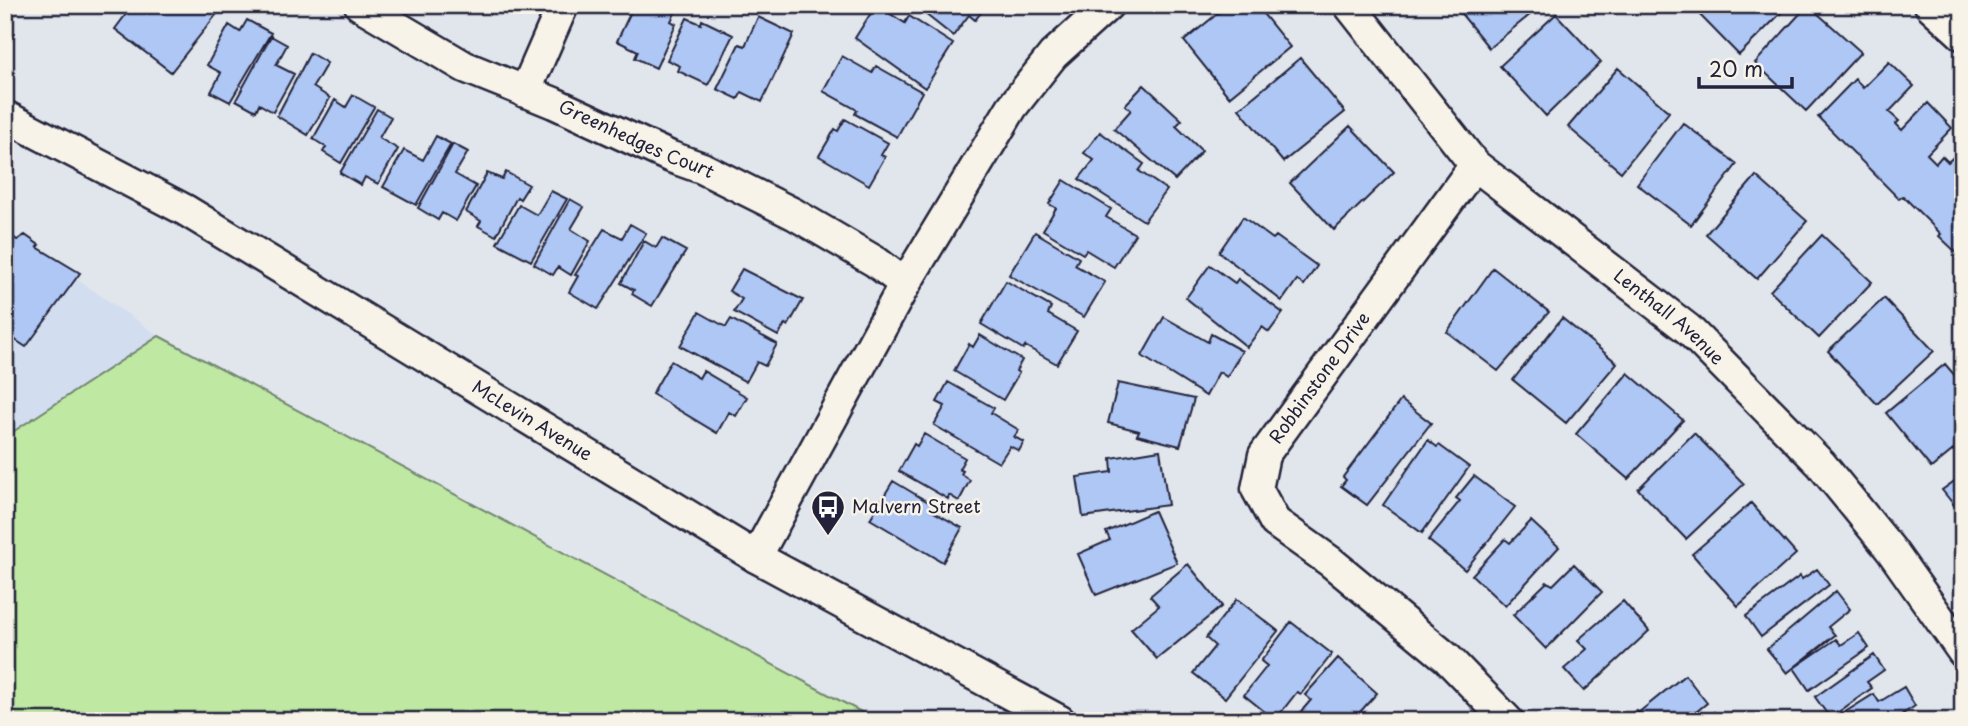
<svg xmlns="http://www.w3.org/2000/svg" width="1968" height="726" viewBox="0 0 1968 726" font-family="'Playpen Sans',sans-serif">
<rect width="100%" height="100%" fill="#e1e6ec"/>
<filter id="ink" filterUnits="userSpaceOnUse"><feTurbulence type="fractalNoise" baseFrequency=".0143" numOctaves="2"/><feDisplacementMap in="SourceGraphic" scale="14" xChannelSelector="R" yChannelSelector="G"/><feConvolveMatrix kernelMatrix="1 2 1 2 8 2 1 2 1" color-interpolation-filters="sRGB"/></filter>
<g filter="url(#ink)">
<path fill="#d2ddef" d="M5,230L159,336L5,437Z"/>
<path fill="#bfe8a3" stroke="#70856f" stroke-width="2" d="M159,336L878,721H5V437Z"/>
<path fill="#aec7f5" stroke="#22223b" stroke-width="2" d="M133,5H214L220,10L171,72L115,29Z
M679,5L671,21L676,24L656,68L635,58L638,51L617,41L634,5Z
M876,5L905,23L909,16L953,44L925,88L855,38Z
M918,5H987L975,20L969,15L953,36L920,10Z
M1228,5H1256L1290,47L1229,97L1184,41Z
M1454,5H1542L1489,48Z
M1690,5H1789L1739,55Z
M1808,5L1861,52L1806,111L1755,63Z
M1556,14L1601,62L1546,116L1500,66Z
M758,17L794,34L762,102L742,92L738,99L717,89L739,44L745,46Z
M687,18L701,24L702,20L733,35L708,85L678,71L680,66L667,60Z
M247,20L271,33L230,102L211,92L221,73L207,65L229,25L240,32Z
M271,36L287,45L276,65L294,74L273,112L259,104L256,111L236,100Z
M310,53L327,63L313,87L330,98L308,135L277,116Z
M842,56L872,73L876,66L922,92L897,137L855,114L857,110L823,91Z
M1300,58L1345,112L1283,162L1239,109Z
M1889,62L1914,86L1889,112L1899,121L1896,124L1902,130L1928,103L1952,128L1927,154L1936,163L1942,156L1948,162L1963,148V259L1939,236L1941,234L1903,196L1899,199L1818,117L1855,79L1863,88Z
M1618,68L1669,112L1621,172L1568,127Z
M1144,85L1182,120L1176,126L1202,151L1175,180L1114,129L1131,110L1125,105Z
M353,95L374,107L341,163L323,152L326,147L313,139L335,100L346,107Z
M377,109L391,117L379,138L398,149L378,184L365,177L361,185L340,173Z
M845,119L888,143L881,155L885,157L869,185L819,156L835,129L838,131Z
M1683,123L1737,164L1691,225L1637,184Z
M1350,126L1394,172L1334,230L1290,183Z
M1100,132L1144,164L1139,171L1167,190L1144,221L1079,179L1094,160L1084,153Z
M436,136L451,144L416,205L383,187L404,150L423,160Z
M453,144L468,152L455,174L476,186L456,221L442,213L438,220L418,208Z
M506,172L529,185L520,199L517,197L496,236L478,226L481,221L466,212L487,173L502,179Z
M1756,176L1807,221L1757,279L1706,234Z
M1064,180L1111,209L1106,217L1135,234L1114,267L1086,250L1083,254L1043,230L1056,208L1049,204Z
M551,191L567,199L531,261L497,243L519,205L537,215Z
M570,199L584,207L571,229L590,241L571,275L558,267L553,275L534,264Z
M1243,217L1273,239L1276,236L1317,266L1304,285L1297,280L1282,301L1219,252Z
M630,224L646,233L598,309L569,292L578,276L575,275L604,229L622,238Z
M5,231L17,240L25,235L39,245L37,247L80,273L26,347L9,336L5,342Z
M1035,232L1079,258L1075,265L1105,282L1084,317L1009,275Z
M1822,235L1872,282L1819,338L1770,291Z
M662,238L686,251L652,306L632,294L634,290L621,283L644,241L656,248Z
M1210,265L1235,283L1238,279L1283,313L1269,332L1262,327L1247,347L1186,298Z
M1493,268L1549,312L1498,371L1447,332Z
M742,269L803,300L788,326L785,324L778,336L734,312L742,299L729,291Z
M1006,281L1051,307L1048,314L1077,331L1057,364L1025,346L1023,349L981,324Z
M1884,298L1934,351L1877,404L1828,351Z
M699,312L726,327L731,319L777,344L765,366L757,362L746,382L680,346Z
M1164,317L1208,342L1211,334L1242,351L1227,377L1219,372L1206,396L1142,356Z
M1562,318L1617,363L1566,423L1513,380Z
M980,335L1022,360L1016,371L1019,373L1003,400L954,371L969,344L973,347Z
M671,361L699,378L703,371L747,397L736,416L729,412L717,433L652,394Z
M1945,364L1963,385V442L1931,468L1886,413Z
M1628,373L1683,420L1628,479L1576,434Z
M948,382L994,408L991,413L1019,430L1014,437L1024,442L1019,451L1010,446L999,463L934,425L945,406L937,402Z
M1118,383L1194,399L1180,446L1137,435L1139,431L1108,423Z
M1401,400L1431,423L1367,505L1341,486L1346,480L1343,477Z
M1694,433L1744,484L1686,539L1638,489Z
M924,434L965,458L959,469L963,471L961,474L970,480L959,501L949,495L948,499L899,471L914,444L917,446Z
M1428,440L1437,447L1439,445L1469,467L1422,533L1383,505Z
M1160,450L1168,505L1083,517L1077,477L1112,472L1111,458Z
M1963,475V507L1958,510L1942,490Z
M1474,476L1515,507L1465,570L1428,540L1460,501L1456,498Z
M893,481L935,506L932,511L962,528L943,562L870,519Z
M1751,503L1796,554L1738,606L1692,554Z
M1154,511L1177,563L1096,595L1078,554L1110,540L1106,532Z
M1531,521L1559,547L1505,606L1472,575L1505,539L1510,543Z
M1188,564L1222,606L1157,659L1131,629L1159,606L1150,596Z
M1574,564L1602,592L1546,649L1513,615L1547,582L1553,585Z
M1817,569L1829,585L1761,637L1746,616L1800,576L1802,579Z
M1836,591L1850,609L1828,627L1835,635L1787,673L1767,649Z
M1237,599L1278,631L1225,698L1193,673L1215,646L1206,638Z
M1623,601L1649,631L1584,691L1564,669L1587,649L1578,640Z
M1291,622L1332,654L1301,694L1297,692L1275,720L1244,695L1267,666L1261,661Z
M1859,633L1869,648L1809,690L1794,668L1836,639L1841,645Z
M1874,655L1884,670L1867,682L1872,688L1830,718L1815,697Z
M1338,658L1377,693L1352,721H1293L1311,700L1305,695Z
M1685,675L1707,703L1685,721H1623L1636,710L1638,713Z
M1904,687L1915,706L1892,721L1890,717L1885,721H1831L1874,694L1879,702Z
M1714,712L1721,721H1702Z
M1371,715H1380L1385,721H1366Z"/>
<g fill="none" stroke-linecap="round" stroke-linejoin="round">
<g stroke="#22223b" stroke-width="35">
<g id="minor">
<path id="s1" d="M360,5L465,67L554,103L671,157L702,168L794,214L876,262L905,284"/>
<path id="s2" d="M1349,5L1475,165L1688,329L1821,464L1891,550L1963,652"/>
<path d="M1930,5L1963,35"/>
<path d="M525,92L563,5"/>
<path id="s3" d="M5,116L185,210L756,557L1060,721"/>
<path d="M1475,165L1264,455L1257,489L1275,522L1331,562L1447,658L1508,721"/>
<path d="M756,557L905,284L1012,107L1053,55L1108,5"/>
</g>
</g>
<use href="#minor" stroke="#f7f3e8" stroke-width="30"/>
</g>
</g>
<defs>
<g id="bus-pin" transform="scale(1.75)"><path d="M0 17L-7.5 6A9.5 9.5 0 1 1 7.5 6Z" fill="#22223b" stroke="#f7f3e8"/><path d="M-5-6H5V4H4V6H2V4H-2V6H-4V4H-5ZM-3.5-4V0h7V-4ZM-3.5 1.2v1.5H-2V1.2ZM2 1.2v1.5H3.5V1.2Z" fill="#fff"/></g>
</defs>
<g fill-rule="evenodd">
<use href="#bus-pin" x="828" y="507"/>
</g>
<g text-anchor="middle" stroke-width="5" stroke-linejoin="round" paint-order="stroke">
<g font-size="18" fill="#22223b" stroke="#f7f3e8">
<text dy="6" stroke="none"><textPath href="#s1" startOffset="308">Greenhedges Court</textPath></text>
<text dy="6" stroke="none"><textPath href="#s2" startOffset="450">Lenthall Avenue</textPath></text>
<text transform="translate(1320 378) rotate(-54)" y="6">Robbinstone Drive</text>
<text dy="6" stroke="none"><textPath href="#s3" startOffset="609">McLevin Avenue</textPath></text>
</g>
<g font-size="18" fill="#22223b" stroke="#f7f3e8" text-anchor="start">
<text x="852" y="513">Malvern Street</text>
</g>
</g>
<rect width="1968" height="726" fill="none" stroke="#f7f3e8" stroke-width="28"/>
<rect x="14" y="14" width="1940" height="698" fill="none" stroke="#22223b" stroke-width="2.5" filter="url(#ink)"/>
<path d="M1699 77v10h93v-10" fill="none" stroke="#22223b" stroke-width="3.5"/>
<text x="1709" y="77" font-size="21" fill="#22223b" stroke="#f7f3e8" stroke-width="5" paint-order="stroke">20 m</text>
</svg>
